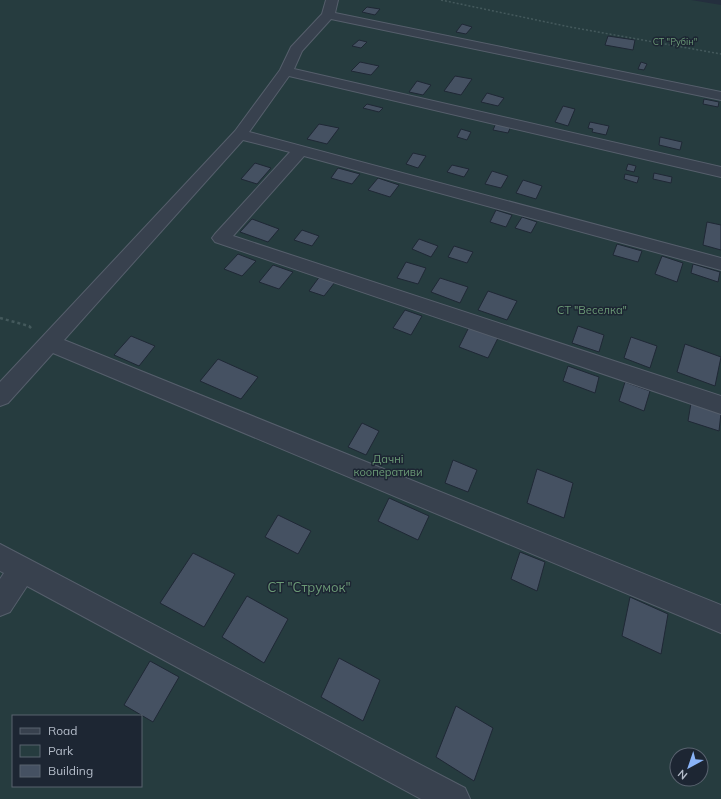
<svg xmlns="http://www.w3.org/2000/svg" width="721" height="799" viewBox="0 0 721 799" font-family="Mulish,sans-serif">
<rect width="100%" height="100%" fill="#242f3e"/>
<path fill="#263c3f" fill-rule="evenodd" d="M0,0H691L721,5V799H0ZM13,716H141V786H13ZM677,755H701V779H677Z"/>
<path fill="#455162" stroke="#1f2835" d="M367,7L380,9L375,15L362,12Z
M462,24L472,27L466,34L456,32Z
M608,36L635,40L633,50L605,45Z
M359,40L367,42L361,48L352,46Z
M360,62L379,66L371,75L351,71Z
M641,62L647,64L644,70L638,69Z
M455,76L472,79L461,95L444,91Z
M417,81L431,85L423,95L409,92Z
M487,93L504,98L498,106L481,102Z
M704,99L719,102L718,107L703,104Z
M367,104L383,108L379,112L363,108Z
M563,106L575,109L568,126L555,122Z
M590,122L609,126L606,135L592,132L593,129L588,128Z
M496,123L511,126L508,133L493,130Z
M319,124L339,128L327,144L307,139Z
M461,129L471,132L467,140L457,137Z
M660,137L682,142L680,150L659,145Z
M413,153L426,156L418,168L406,164Z
M255,163L271,168L257,184L241,179Z
M628,164L636,166L634,172L626,170Z
M452,165L469,169L464,177L447,172Z
M338,168L360,174L352,184L331,178Z
M492,171L508,176L501,188L485,184Z
M654,173L672,177L671,183L653,179Z
M625,174L639,177L637,183L624,179Z
M378,178L399,185L390,197L368,190Z
M523,180L542,186L536,199L516,193Z
M496,210L512,215L506,227L490,222Z
M522,217L537,222L531,233L515,228Z
M252,219L279,229L268,242L240,232Z
M707,222L721,225V250L703,245Z
M302,230L319,236L312,246L294,240Z
M419,239L438,246L431,257L412,249Z
M617,244L642,251L638,262L613,255Z
M454,246L473,252L467,263L448,257Z
M238,254L256,261L242,276L224,269Z
M662,256L683,263L677,282L655,274Z
M406,262L426,268L418,284L397,278Z
M693,264L720,272L718,282L691,273Z
M273,265L293,272L279,289L259,282Z
M320,276L335,282L324,296L309,291Z
M440,278L468,287L460,303L431,292Z
M488,291L517,301L507,320L478,310Z
M405,310L422,316L411,335L393,328Z
M578,326L604,335L599,352L572,343Z
M469,327L498,338L488,358L459,347Z
M131,336L155,346L139,366L114,355Z
M631,337L657,346L650,368L624,358Z
M685,344L721,357L715,386L677,372Z
M218,359L258,377L241,399L200,381Z
M568,366L599,377L595,393L563,381Z
M625,382L650,391L644,411L619,401Z
M691,403L721,413L719,431L688,421Z
M362,423L379,431L366,455L348,447Z
M453,460L477,470L468,492L445,483Z
M537,469L573,483L564,518L527,503Z
M389,498L429,516L418,540L378,521Z
M278,515L311,531L298,554L265,537Z
M520,552L545,562L537,591L511,579Z
M193,553L235,574L204,627L160,603Z
M247,596L288,619L264,663L222,637Z
M630,597L668,614L661,654L622,636Z
M339,658L380,680L363,721L321,697Z
M150,661L179,677L153,722L124,705Z
M456,706L493,728L474,781L436,757Z"/>
<g fill="none" stroke-linecap="round" stroke-linejoin="round">
<g stroke="#565f6c" stroke-width="2">
<path id="minor" d="M326,0H338L335,13L721,92V100L331,19L302,51L294,69L721,167V177L289,76L249,132L721,258V270L304,156L233,236L721,396V414L215,242L212,238L215,234L290,152L243,140L64,340L721,605V633L53,353L8,403L0,406V382L235,131L280,70L291,47L322,14Z
M0,544L465,788L470,799H421L27,586L10,612L0,616V579L4,573L0,571Z"/>
</g>
<path stroke="#44595c" stroke-width="1.5" stroke-dasharray="2 2" stroke-linecap="butt" d="M441,0L570,27L721,54"/>
<path stroke="#44595c" stroke-width="2.5" stroke-dasharray="3 3" stroke-linecap="butt" d="M0,318L29,326L33,330"/>
<use href="#minor" fill="#38414e" fill-rule="evenodd"/>
</g>
<g text-anchor="middle" stroke-width="3" stroke-linejoin="round" paint-order="stroke">
<g font-size="9" fill="#6b9a76" stroke="#1d2633">
<text x="675" y="45">СТ "Рубін"</text>
</g>
<g font-size="11" fill="#6b9a76" stroke="#1d2633">
<text x="592" y="314">СТ "Веселка"</text>
<text x="388" y="463">Дачні<tspan x="388" dy="13">кооперативи</tspan></text>
</g>
<g font-size="13" fill="#6b9a76" stroke="#1d2633">
<text x="309" y="592">СТ "Струмок"</text>
</g>
</g>
<rect x="12" y="715" width="130" height="72" fill="#1d2633" stroke="#59626f"/>
<rect x="20" y="728" width="20" height="6" fill="#38414e" stroke="#59626f"/>
<text x="48" y="735" font-size="12" fill="#b4bcc9">Road</text>
<rect x="20" y="745" width="20" height="12" fill="#263c3f" stroke="#59626f"/>
<text x="48" y="755" font-size="12" fill="#b4bcc9">Park</text>
<rect x="20" y="765" width="20" height="12" fill="#455162" stroke="#59626f"/>
<text x="48" y="775" font-size="12" fill="#b4bcc9">Building</text>
<g transform="translate(689 767) rotate(220)"><circle r="19" fill="#1d2633" stroke="#59626f"/>
<path d="M0-3L7 15L0 10L-7 15Z" fill="#8ab4f8"/>
<text y="-6" font-size="11" font-weight="bold" text-anchor="middle" fill="#b4bcc9">N</text>
</g>
</svg>
